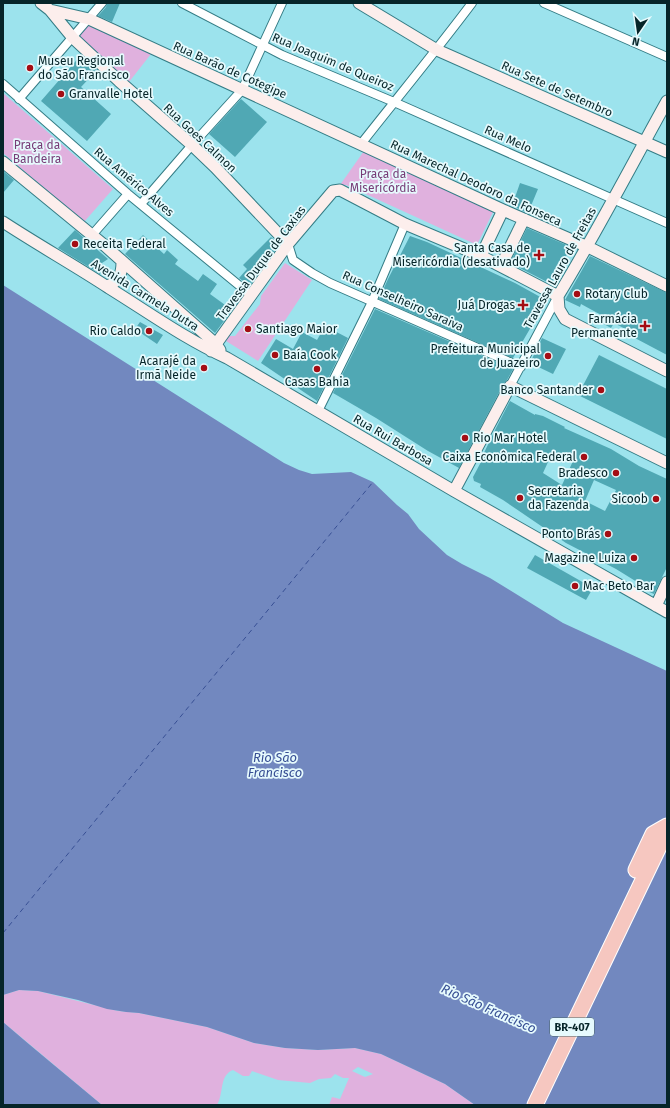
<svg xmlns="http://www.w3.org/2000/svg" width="670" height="1108" viewBox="0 0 670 1108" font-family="'Fira Sans',sans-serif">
<rect width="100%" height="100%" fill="#9ce3ed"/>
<path fill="#e0b1de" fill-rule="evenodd" d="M92,23L151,54L129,82L78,37L87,24Z
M3,93L113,189L84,222L3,153Z
M364,151L493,212L477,245L346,185H340Z
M285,263L312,280L258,361L226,341L229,336H235L260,304L261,296Z
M19,990L38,991L118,1011L139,1013L207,1027L254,1043L285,1048L318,1050L355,1048L381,1054L445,1084L475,1105H329L332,1097L340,1099L349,1078H343L335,1074L331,1078L319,1079L310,1083L278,1080L252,1071L249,1076H243L233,1070C219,1075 224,1094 217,1105H102L3,1022V995ZM358,1067L373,1074L365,1077L352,1071Z"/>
<path fill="#7288bf" d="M3,285L284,463L299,470L312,474L351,472L373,482L397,505L408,514L419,529L447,555L462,564L490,578L563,623L667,671V1105H475L445,1084L381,1054L355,1048L318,1050L285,1048L254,1043L207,1027L139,1013L126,1012L107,1009L78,1000L38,991L19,990L3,995Z
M3,1022C35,1050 69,1077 102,1105H3Z"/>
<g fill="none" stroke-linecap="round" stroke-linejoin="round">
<path stroke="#374f94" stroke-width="1" stroke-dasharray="5 4" stroke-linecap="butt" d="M3,933L373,482"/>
</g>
<path fill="#50a8b4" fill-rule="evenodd" d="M107,3H120L112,22L98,16L106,7Z
M81,55L97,70L81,87L111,114L87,141L41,101Z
M241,99L267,122L235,157L209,134Z
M3,171L14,180L3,193Z
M520,183L538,189L528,213L512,206Z
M527,228L571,247L551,284L510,263Z
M75,230L108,259L102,263L100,274L58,248Z
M143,235L164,254L167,250L178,260L175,264L198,281L203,274L217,284L210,294L232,310L215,333L125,254Z
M410,236L427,242L515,283L544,299L530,327H531L513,358L379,299L388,279Z
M271,237L279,245L249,286L239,278L247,269L243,265Z
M590,256L667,293V355L633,337L635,334L614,323L611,328L600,322L603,316L581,304L580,307L565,300Z
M375,309L513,369L507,380L504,383L459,468L428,451L376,418L333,393Z
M140,322L163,335L157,344L135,329Z
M325,326L348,338L317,401L261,363L276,339L293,349L302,332L317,340Z
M542,338L566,349L553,374L530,363Z
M599,355L667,389V439L578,395Z
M510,401L535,415V414L543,416L565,427L564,428L611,449L639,466L667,479V567L654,594L635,586L637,582L616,569L566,543L503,500L480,487L481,484L474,481L473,477L481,462L480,461L496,428ZM553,451L573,461L562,485L543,473ZM594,480L616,490L605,511L585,501Z
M535,555L593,588L586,600L527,568Z"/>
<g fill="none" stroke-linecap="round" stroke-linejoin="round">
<g stroke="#347c85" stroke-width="10">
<path id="street" d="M182,3L282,55L394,102L667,223
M544,3L667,57
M3,84L128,194L252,296
M19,99L102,3
M361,144C398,97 436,51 472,3
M141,204L192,145L242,90L282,3
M92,235L128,194
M288,244L293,260L312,273L330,283L521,367
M510,386L558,296
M320,407L371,304L405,224"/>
</g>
<g stroke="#347c85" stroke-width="13">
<path id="secondary" d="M41,3L50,10L73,38L119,81L192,145L215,167L288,244
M359,3L437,50L667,152
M50,10L89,19L503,210L588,247L667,286
M3,162L104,245L216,344L220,350
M3,222C38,245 74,265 109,288C148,312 185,339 227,358L454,491L667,612
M481,256L503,210
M501,266L524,219
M107,286C119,282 122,274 122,262
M558,296C597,232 631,166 667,101
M558,296L559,309L565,319L667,371
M211,351L288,244L333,191L340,190L405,224L481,256L558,296
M454,491L510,386L667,463
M656,606L667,582"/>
</g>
<g stroke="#fff" stroke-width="17">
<path id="highway" d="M636,870L653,834L667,826
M535,1105L667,830"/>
</g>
<use href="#street" stroke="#fff" stroke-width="8"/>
<use href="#secondary" stroke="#fceeec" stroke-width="11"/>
<use href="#highway" stroke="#f6c7c0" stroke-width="15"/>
</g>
<g fill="#a40d14" stroke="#e6fafd" stroke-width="1.5">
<circle cx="30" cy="68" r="4"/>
<circle cx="61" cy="94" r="4"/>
<circle cx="75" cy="244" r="4"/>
<path d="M537 249h4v4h4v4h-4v4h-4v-4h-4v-4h4z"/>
<circle cx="577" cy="294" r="4"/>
<path d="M521 299h4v4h4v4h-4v4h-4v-4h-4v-4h4z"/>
<path d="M643 320h4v4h4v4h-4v4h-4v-4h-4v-4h4z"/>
<circle cx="248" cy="329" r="4"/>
<circle cx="149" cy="331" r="4"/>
<circle cx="275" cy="355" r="4"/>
<circle cx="548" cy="356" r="4"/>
<circle cx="204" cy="368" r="4"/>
<circle cx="317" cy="369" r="4"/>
<circle cx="601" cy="390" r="4"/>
<circle cx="465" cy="438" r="4"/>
<circle cx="584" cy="457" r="4"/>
<circle cx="616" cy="473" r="4"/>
<circle cx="520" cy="498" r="4"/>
<circle cx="656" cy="499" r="4"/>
<circle cx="608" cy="534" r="4"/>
<circle cx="634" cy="558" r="4"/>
<circle cx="575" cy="586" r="4"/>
</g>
<g text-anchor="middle" stroke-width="3.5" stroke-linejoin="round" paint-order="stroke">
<rect fill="#e6fafd" stroke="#496569" stroke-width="1" x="550" y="1018" width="44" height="18" rx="3"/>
<g font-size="11" font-weight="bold" fill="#062529">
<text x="572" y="1031">BR-407</text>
</g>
<g font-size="12" fill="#062529" stroke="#e6fafd" text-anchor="end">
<text x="38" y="65" text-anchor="start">Museu Regional<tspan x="38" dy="14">do São Francisco</tspan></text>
<text x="69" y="98" text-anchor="start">Granvalle Hotel</text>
<text x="83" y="248" text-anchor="start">Receita Federal</text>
<text x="530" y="252">Santa Casa de<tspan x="530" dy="14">Misericórdia (desativado)</tspan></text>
<text x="585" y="298" text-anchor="start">Rotary Club</text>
<text x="515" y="309">Juá Drogas</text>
<text x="637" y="323">Farmácia<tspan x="637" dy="14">Permanente</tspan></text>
<text x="256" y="333" text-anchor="start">Santiago Maior</text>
<text x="141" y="335">Rio Caldo</text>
<text x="540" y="353">Prefeitura Municipal<tspan x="540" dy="14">de Juazeiro</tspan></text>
<text x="283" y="359" text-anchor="start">Baía Cook</text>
<text x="196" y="365">Acarajé da<tspan x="196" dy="14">Irmã Neide</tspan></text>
<text x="317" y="386" text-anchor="middle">Casas Bahia</text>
<text x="593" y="394">Banco Santander</text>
<text x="473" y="442" text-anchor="start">Rio Mar Hotel</text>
<text x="576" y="461">Caixa Econômica Federal</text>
<text x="608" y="477">Bradesco</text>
<text x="528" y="495" text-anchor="start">Secretaria<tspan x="528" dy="14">da Fazenda</tspan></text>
<text x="648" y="503">Sicoob</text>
<text x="600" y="538">Ponto Brás</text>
<text x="626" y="562">Magazine Luiza</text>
<text x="583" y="590" text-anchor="start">Mac Beto Bar</text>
</g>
<g font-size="12" fill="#062529" stroke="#e6fafd">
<text transform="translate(333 62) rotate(23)" y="4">Rua Joaquim de Queiroz</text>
<text transform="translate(230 70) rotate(24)" y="4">Rua Barão de Cotegipe</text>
<text transform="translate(557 89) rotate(24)" y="4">Rua Sete de Setembro</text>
<text transform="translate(200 138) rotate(43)" y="4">Rua Goes Calmon</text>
<text transform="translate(508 139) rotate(24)" y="4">Rua Melo</text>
<text transform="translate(134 182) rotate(40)" y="4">Rua Américo Alves</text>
<text transform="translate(476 183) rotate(25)" y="4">Rua Marechal Deodoro da Fonseca</text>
<text transform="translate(261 263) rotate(-53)" y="4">Travessa Duque de Caxias</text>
<text transform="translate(560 268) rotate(-61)" y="4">Travessa Lauro de Freitas</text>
<text transform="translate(145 295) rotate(32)" y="4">Avenida Carmela Dutra</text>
<text transform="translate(403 301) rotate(24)" y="4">Rua Conselheiro Saraiva</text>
<text transform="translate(393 440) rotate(30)" y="4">Rua Rui Barbosa</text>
</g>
<g font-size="12" fill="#773c77" stroke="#e6fafd">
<text x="37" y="149">Praça da<tspan x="37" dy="14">Bandeira</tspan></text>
<text x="383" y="178">Praça da<tspan x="383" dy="14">Misericórdia</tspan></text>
</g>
<g font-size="13" font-style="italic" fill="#374f94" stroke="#e6fafd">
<text x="275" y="762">Rio São<tspan x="275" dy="15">Francisco</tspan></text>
<text transform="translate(489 1008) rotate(24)" y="5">Rio São Francisco</text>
</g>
</g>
<rect width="670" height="1108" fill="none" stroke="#062529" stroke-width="8"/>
<g transform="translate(638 32) rotate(193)" stroke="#e6fafd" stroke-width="3" paint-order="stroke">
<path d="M0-3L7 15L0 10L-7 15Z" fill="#062529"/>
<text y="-6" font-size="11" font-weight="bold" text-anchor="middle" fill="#062529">N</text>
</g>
</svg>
